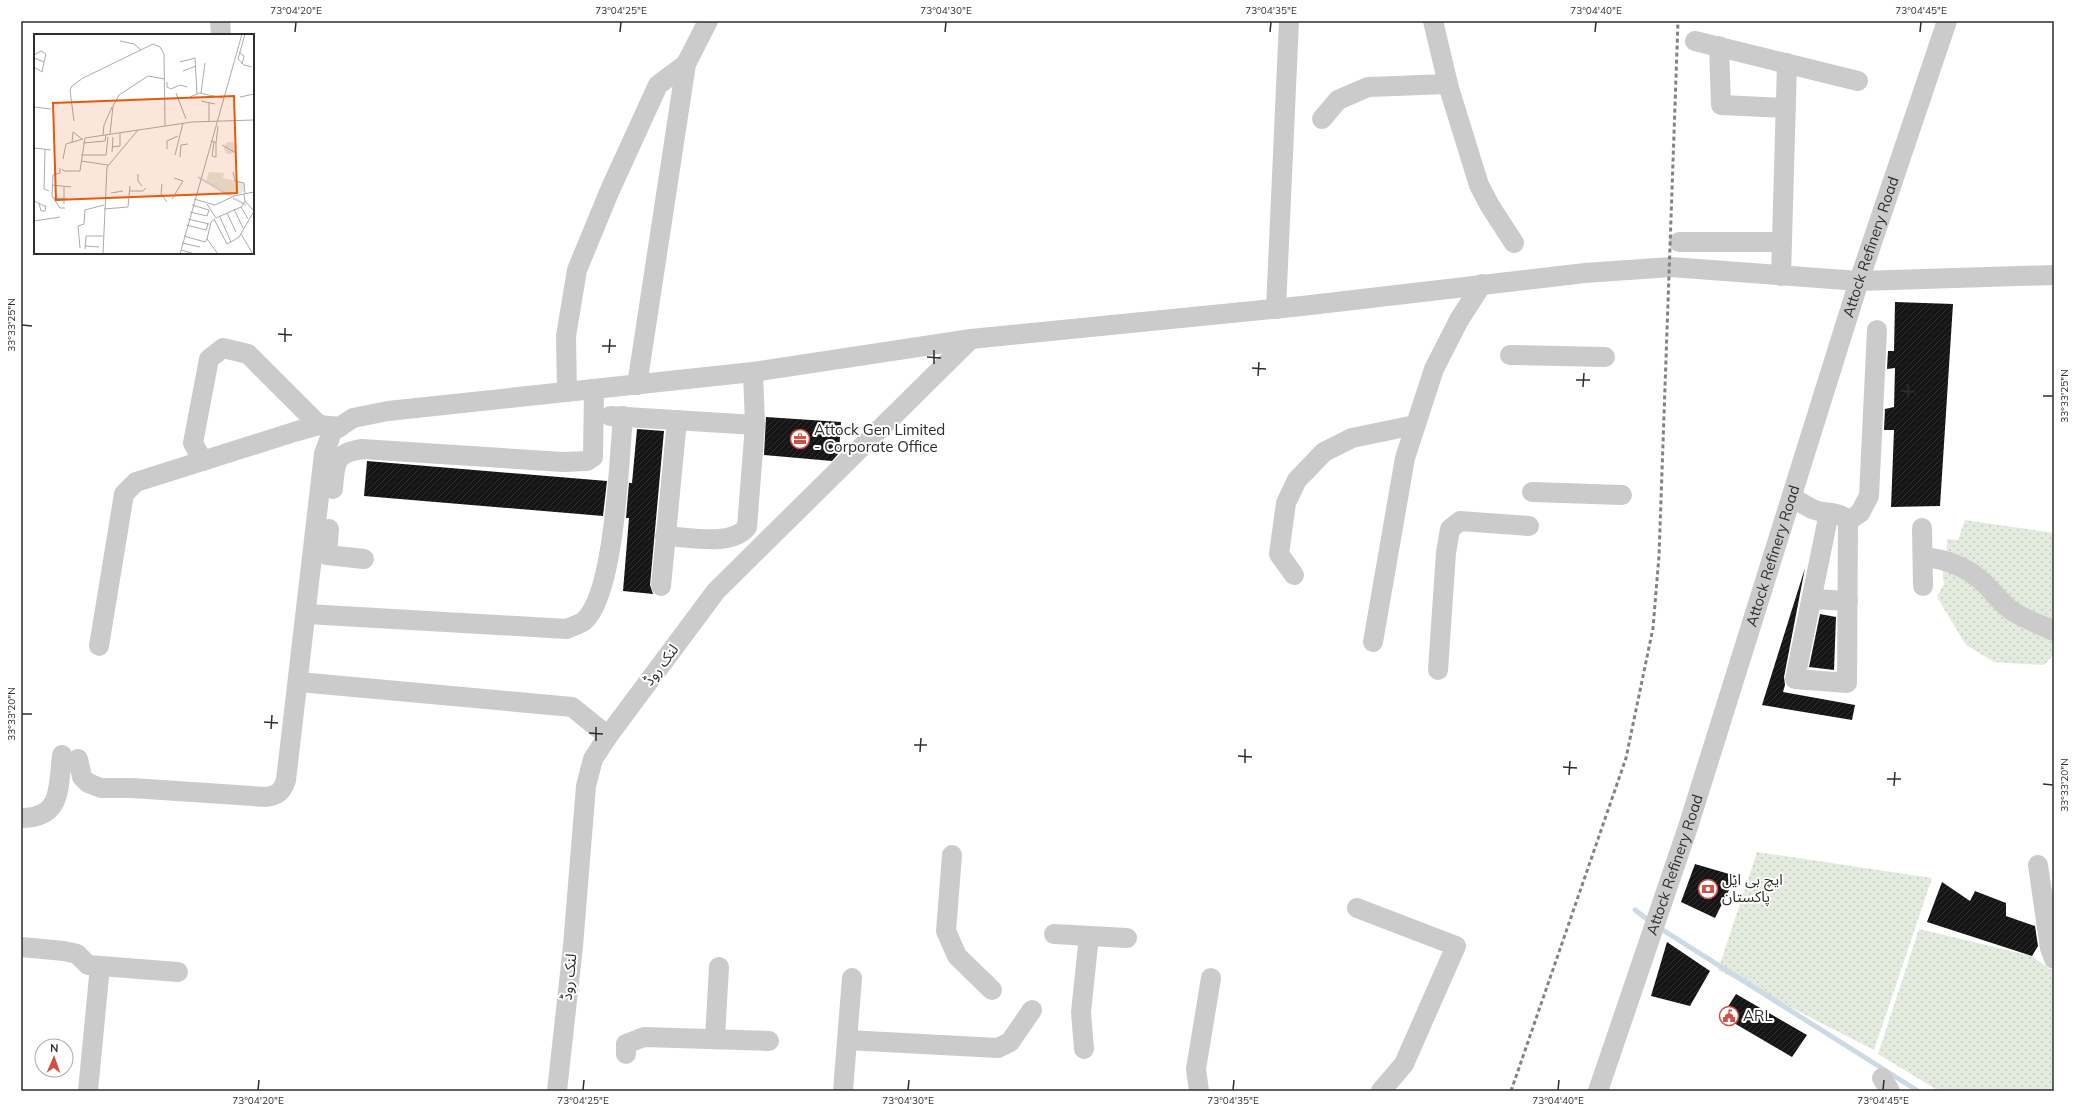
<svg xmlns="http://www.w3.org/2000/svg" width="2075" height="1112" viewBox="0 0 2075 1112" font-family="Mulish,'Noto Sans Arabic',sans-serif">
<defs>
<pattern id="park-dots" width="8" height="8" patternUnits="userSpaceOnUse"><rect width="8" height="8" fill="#e3eade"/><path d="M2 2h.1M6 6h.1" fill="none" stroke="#c3c9bf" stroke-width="1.8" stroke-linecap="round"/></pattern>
<pattern id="building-hatch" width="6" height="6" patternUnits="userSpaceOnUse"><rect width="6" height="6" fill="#151515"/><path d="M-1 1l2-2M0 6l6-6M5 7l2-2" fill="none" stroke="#2f2f2f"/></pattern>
</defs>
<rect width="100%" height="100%" fill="#fff"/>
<path fill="url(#park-dots)" d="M1965,520L2054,533V654L2044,665L1994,662L1966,645L1937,597L1944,584C1940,569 1948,555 1947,539L1958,540Z
M1757,852L1932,878L1874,1050L1718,970Z
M1919,929L2032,956L2054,972V1091H1939L1878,1054Z"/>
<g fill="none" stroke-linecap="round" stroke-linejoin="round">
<path stroke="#ccd9e7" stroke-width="5" d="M1635,910L1652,923
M1658,927L1918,1091"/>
</g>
<path fill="url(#building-hatch)" d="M1895,302L1953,304L1940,506L1891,507L1894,430H1884L1885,409L1894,407L1895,368L1887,369L1888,351H1894Z
M766,417L841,422L839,453L832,461L764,455Z
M637,429L664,431L650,585L653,594L623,591L629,518H626L629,483H632Z
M367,461L607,481L603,516L364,496Z
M1805,568L1784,677L1785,685L1783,692L1855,705L1852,720L1762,705Z
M1820,614L1836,617L1834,670L1809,667Z
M1695,864L1736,876L1715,918L1681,902Z
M1942,882L1970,901L1975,891L2006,903V916L2035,926L2038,946L2032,956L1927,922Z
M1667,942L1710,971L1690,1006L1651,996Z
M1736,994L1807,1035L1792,1057L1722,1016Z"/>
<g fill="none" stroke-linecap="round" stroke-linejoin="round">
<g stroke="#cbcbcb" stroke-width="20">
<path d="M220,21L221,35"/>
<path d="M1433,21L1449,88L1479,185L1490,206L1514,243"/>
<path d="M1695,41L1858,81"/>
<path d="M1719,46L1721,105L1786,108"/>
<path d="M1322,119L1338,100L1368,87L1448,84"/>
<path d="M1679,242H1782"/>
<path d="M1781,276L1787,63"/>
<path d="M1276,309L1289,21"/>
<path d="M1510,355L1605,357"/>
<path d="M637,385L686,64L708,21"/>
<path d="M567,392L566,336L577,270L610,190L658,85L686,64"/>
<path d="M610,416L755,425"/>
<path d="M203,461L193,443L209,359L223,348L248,354L319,425"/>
<path d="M333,489C335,463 334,453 362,449L563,462L587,461L593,457L594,389"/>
<path d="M1532,492L1622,495"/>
<path d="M1792,497C1799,501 1807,507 1815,510C1825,514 1841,511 1848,521L1847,683L1795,679L1829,513"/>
<path d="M1848,521L1860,513L1869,496L1877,330"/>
<path d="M1922,528L1923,586"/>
<path d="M329,529L327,555L364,559"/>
<path d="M665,536C688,537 732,547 747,527L755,425L753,372"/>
<path d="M1923,557C1948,559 1968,567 1986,585C1993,592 2000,601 2007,607C2020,618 2039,624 2054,631"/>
<path d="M1294,575L1279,554L1286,503L1297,480L1324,452L1352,438L1415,425"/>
<path d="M661,586L677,420"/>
<path d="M1812,599L1848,601"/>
<path d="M307,614L567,629C572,626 579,625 584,621C615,594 619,460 623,416"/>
<path d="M1373,642L1405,458L1434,369L1459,320L1482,284"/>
<path d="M99,646L124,494L136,482L294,432L319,425L340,427"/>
<path d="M1438,670L1446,553L1450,529L1460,521L1529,526"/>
<path d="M299,682L572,707L608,736"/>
<path d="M78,759L82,777L88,783L101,788H132L266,797C278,795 282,792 286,780L324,454L332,432L353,418L388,411L753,372L971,339L1302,306L1585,273L1671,267L1859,281L2054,275"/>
<path d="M21,818C63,818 58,787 62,755"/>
<path d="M952,855L946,931L957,956L992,990"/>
<path d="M2038,865L2050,948L2054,959"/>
<path d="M1357,908L1456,946L1404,1064L1381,1091"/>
<path d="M1054,934L1127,938"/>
<path d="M21,947L64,951L77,954L88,965L178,972"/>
<path d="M715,1038L719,967"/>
<path d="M847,1040L998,1048L1010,1042L1032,1010"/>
<path d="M1084,1049L1081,1012L1089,936"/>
<path d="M626,1054V1044L644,1037L769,1041"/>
<path d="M1882,1078L1890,1091"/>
<path d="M88,1091L100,966"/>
<path d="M557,1091L573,946L586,786L593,759L608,736L716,591L971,339"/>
<path d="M843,1091L852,978"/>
<path d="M1199,1091L1196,1069L1211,978"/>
<path id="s1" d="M1598,1091L1688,827L1859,281L1947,21"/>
</g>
<path stroke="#838383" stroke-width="3" stroke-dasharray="4 3" stroke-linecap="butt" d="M1511,1091L1626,758L1653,628L1659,556L1678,21"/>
</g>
<path fill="none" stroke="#2e2e2e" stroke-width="1.5" d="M295,32L296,22M620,32L621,22M945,32L946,22M1270,32L1271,22M1595,32L1596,22M1920,32L1921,22M22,325L32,326M278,334L292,335M285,342V328M602,346H616M609,353L610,339M927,357L941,358M934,364V350M1252,368L1266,369M1258,376L1259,362M1576,380H1590M1583,387L1584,373M1901,391L1915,392M2043,396H2053M1908,398V384M22,714H32M264,722L278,723M271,729L272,715M589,733L603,734M596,741V727M914,745H927M920,752L921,738M1238,756L1252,757M1245,763V749M1563,767L1577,768M1569,775L1570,761M1887,779H1901M2043,784L2053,785M1894,786L1895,772M258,1090L259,1080M583,1090L584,1080M908,1090L909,1080M1233,1090L1234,1080M1558,1090L1559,1080M1883,1090L1884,1080"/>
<defs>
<g id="office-ring" transform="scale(1)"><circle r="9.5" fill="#fff" stroke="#d05146" stroke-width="1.5"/><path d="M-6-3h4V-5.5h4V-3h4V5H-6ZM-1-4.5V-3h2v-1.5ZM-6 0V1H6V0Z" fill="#d05146"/></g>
<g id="bank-ring" transform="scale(1)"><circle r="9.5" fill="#fff" stroke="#d05146" stroke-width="1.5"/><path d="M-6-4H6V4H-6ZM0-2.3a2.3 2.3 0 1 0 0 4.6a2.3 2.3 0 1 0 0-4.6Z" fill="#d05146"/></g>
<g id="civic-ring" transform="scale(1)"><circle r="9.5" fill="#fff" stroke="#d05146" stroke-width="1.5"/><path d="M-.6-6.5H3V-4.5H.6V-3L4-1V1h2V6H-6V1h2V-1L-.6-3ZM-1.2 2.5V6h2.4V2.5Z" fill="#d05146"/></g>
</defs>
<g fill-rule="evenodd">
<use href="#office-ring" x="800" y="439"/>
<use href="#bank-ring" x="1708" y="889"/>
<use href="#civic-ring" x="1729" y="1016"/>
</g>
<g text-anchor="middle" stroke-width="4" stroke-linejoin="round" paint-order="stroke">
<g font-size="15" fill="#2e2e2e" stroke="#fff">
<text dy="5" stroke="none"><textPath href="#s1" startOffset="887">Attock Refinery Road</textPath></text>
<text dy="5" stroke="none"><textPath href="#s1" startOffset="563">Attock Refinery Road</textPath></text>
<text transform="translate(661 665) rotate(-53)" y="5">لنک روڈ</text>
<text dy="5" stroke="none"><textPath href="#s1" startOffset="239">Attock Refinery Road</textPath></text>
<text transform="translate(569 977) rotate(-84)" y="5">لنک روڈ</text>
</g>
<g font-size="15" fill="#2e2e2e" stroke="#fff" text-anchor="start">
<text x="814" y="435">Attock Gen Limited<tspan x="814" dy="17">- Corporate Office</tspan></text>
<text x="1722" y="885">ایچ بی ایل<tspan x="1722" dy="17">پاکستان</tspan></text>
<text x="1743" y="1021">ARL</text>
</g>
</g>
<g transform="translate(34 34)">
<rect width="220" height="220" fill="#fff"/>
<path d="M190 114a6 6 0 1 1 12 0a6 6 0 1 1-12 0ZM175,138L190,139L189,144L210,149V158L198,162L172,148Z" fill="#e3eade"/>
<path fill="none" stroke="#ccd9e7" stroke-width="2" d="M164,143L196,162M199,164L212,171"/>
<path fill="none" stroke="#ababab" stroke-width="1" d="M211,0L204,25L210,31L218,33M86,7L100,10L107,16M206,19L210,22L208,30M0,21L7,17L12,20L10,28L0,24M146,28L161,24L163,60M0,33L8,38L10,28M149,37L162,32M133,48V53L137,55L146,51L153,53M142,59L152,85M167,59L171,29M156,63L165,59L189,64M206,63L220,60M167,67L181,70M175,69V87M0,73L17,75M40,87L36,56L38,52L49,44L119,10L126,13L130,20L131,92M76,100L79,72L85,61L114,42L131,45M69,101L70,91L78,73M177,107L181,108L182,109V123L178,122L180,108M38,108L39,98L48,105M49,109L71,107L72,101M182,109L184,92M188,111L202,119M78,113L86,112V99M0,114L17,116M133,115V107L144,102M11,116L10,155L15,157M78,118L79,103M47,121H72L74,103M141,121L149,89M146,123L147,111L154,110M29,125L32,110L49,105M47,127L74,131M26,134V139L19,141L18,162L26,174H31M28,135L30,137H46L51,104L158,88L220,86M199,138L201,147L210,149L211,159M104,140V147L108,152M128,150L127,160L133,168M18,151L37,153M96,157H109L112,154M77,159L89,157M210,160L211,167L220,177M19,164L34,165M138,165L149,147L140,144M160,165L181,171L200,162L220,158M0,167L10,172H12L11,177H7L5,169M30,170V153M173,170L182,184L207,173L211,167M158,171L175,176M207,173L214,185M70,175L94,173L96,152M200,175L209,194M156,178L173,182L175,176M193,179L202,198M154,185L175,190M180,185L193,210L197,208L186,183M181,185L177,188L173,205L184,220M0,187L26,183M152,191L172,196L174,190M207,200L219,220M150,202L171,208L173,205M197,208L205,203L220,177M148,209L166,213M51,212L65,213M46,214L44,192L50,190L51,176L70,171M51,215L52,202H69M147,216L161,220M69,220L73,133L104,96M146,220L208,0"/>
<path fill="#e8590c" fill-opacity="0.15" stroke="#e8590c" stroke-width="2" d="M200,62L203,159L22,166L19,69Z"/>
<rect width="220" height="220" fill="none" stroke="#2e2e2e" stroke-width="2"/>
</g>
<rect width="2075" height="1112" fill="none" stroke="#ffffff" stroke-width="44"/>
<g transform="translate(54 1058) rotate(2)"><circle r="19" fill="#ffffff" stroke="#ababab"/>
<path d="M0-3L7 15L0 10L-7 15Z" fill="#d05146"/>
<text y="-6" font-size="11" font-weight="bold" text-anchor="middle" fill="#2e2e2e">N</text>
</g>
<rect x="22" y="22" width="2031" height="1068" fill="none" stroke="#2e2e2e" stroke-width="1.5"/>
<g font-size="10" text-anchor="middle" fill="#2e2e2e">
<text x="296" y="14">73°04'20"E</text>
<text x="621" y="14">73°04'25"E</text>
<text x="946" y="14">73°04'30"E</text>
<text x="1271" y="14">73°04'35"E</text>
<text x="1596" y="14">73°04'40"E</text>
<text x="1921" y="14">73°04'45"E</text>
<text transform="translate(11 325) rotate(-90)" y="4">33°33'25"N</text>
<text transform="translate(2064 396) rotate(-90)" y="4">33°33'25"N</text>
<text transform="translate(11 714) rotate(-90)" y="4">33°33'20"N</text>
<text transform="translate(2064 785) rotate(-90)" y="4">33°33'20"N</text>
<text x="258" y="1104">73°04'20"E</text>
<text x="583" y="1104">73°04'25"E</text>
<text x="908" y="1104">73°04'30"E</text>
<text x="1233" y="1104">73°04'35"E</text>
<text x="1558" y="1104">73°04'40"E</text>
<text x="1883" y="1104">73°04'45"E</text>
</g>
</svg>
